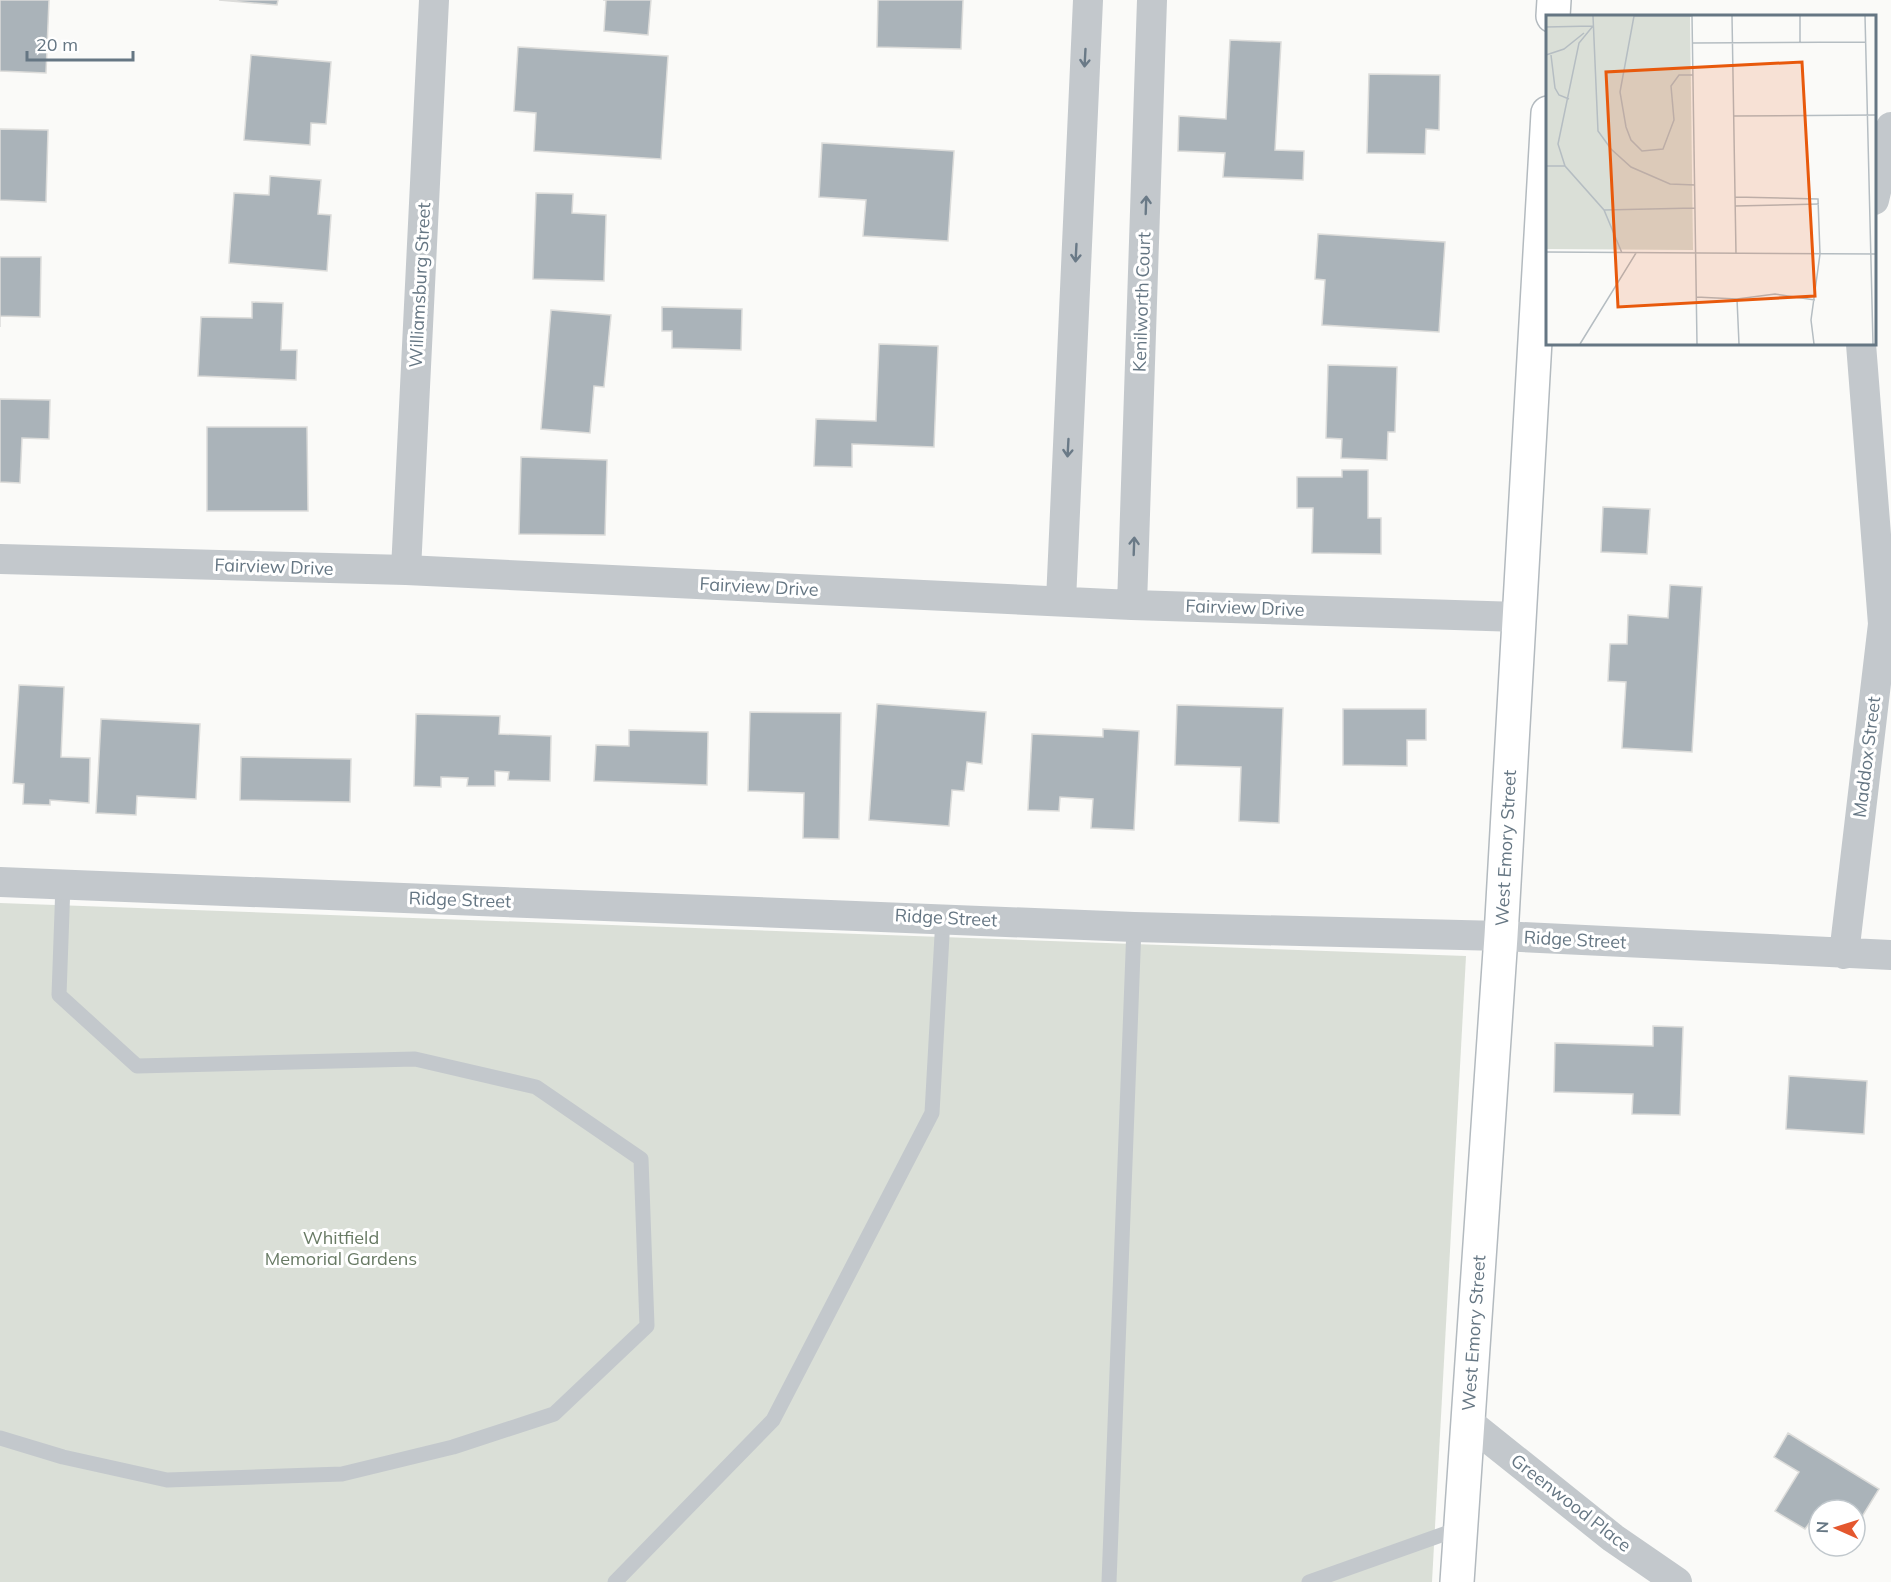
<svg xmlns="http://www.w3.org/2000/svg" width="1891" height="1582" viewBox="0 0 1891 1582" font-family="Mulish,sans-serif">
<rect width="100%" height="100%" fill="#fafaf8"/>
<path fill="#dadfd7" d="M0,903L1466,956L1432,1582H0Z"/>
<path fill="#aab3b9" stroke="#dcdcda" stroke-width="1.5" d="M0,0H49L46,73L0,71Z
M219,0H278L277,5Z
M603,0H651L648,35L604,31L606,0Z
M878,0H963L961,49L877,47Z
M1230,40L1281,42L1275,150L1304,151L1303,180L1223,177L1225,153L1178,151L1179,116L1226,119Z
M518,47L668,56L661,159L534,151L536,113L514,111Z
M251,55L331,62L326,124L311,123L310,145L244,140Z
M1369,74L1440,75L1439,130L1426,129L1425,154L1367,153Z
M0,129L48,130L46,202L0,200Z
M822,143L954,151L948,241L863,236L866,200L819,197Z
M270,176L321,180L318,214L331,215L327,271L229,263L234,193L269,195Z
M536,193L573,194L572,213L606,215L604,281L533,279Z
M1318,234L1445,242L1439,332L1322,325L1325,280L1315,279Z
M0,257H41L40,317L0,316V327Z
M252,302L283,303L281,350H297L296,380L198,376L201,317L252,318Z
M662,307L742,309L741,350L672,348V331H662Z
M551,310L611,315L604,387L594,386L590,433L541,429Z
M879,344L938,346L934,447L852,444V467L814,466L816,419L876,421Z
M1328,365L1397,367L1395,432H1388L1387,460L1341,458L1342,439L1326,438Z
M0,399L50,400L49,439L22,438L20,483L0,482Z
M207,427H307L308,511H207Z
M521,457L607,460L605,535L519,534Z
M1342,470H1368V518H1381V554L1312,553L1313,508H1297V477H1342Z
M1603,507L1650,509L1647,554L1601,552Z
M1670,585L1702,587L1692,752L1622,748L1626,682L1608,681L1610,644H1627L1628,615L1668,618Z
M19,685L64,687L61,757L90,758L89,803L50,800V805L23,804L24,784L13,783Z
M877,704L986,712L982,764L967,762L964,791L952,790L949,826L869,820Z
M1177,705L1283,708L1279,823L1239,821L1241,767L1175,765Z
M1343,709H1426V740H1407V766L1343,765Z
M750,712L841,713L839,839L803,838L804,793L748,791Z
M416,714L500,716L499,734L551,736L550,781L508,780L509,772L495,771V786H467L468,778L441,777V787L414,786Z
M101,719L200,724L196,799L137,796L136,815L96,813Z
M1103,729L1139,731L1134,830L1091,828L1093,799L1060,797L1059,811L1028,810L1032,734L1103,737Z
M629,730L708,732L707,785L594,781L596,745L629,746Z
M241,757L351,759L350,802L240,800Z
M1653,1026L1683,1027L1680,1115L1632,1114L1633,1094L1554,1092L1555,1043L1653,1046Z
M1789,1076L1867,1081L1864,1134L1786,1129Z
M1788,1433L1879,1489L1855,1528V1510H1819L1805,1529L1775,1511L1799,1472L1774,1457Z"/>
<g fill="none" stroke-linecap="round" stroke-linejoin="round">
<g stroke="#b3babf" stroke-width="36">
<path id="secondary" d="M1553,16L1554,0
M1457,1582L1501,936L1548,113"/>
</g>
<path stroke="#c3c8cc" stroke-width="15" d="M0,1438L63,1457L167,1480L342,1474L453,1447L554,1414L647,1326L641,1159L536,1087L415,1059L137,1066L59,995L63,884
M615,1582L773,1420L932,1113L943,918
M1109,1582L1134,927
M1309,1582L1461,1528"/>
<path stroke="#c3c8cc" stroke-width="30" d="M1874,200L1891,127
M0,559L406,570L1132,605L1519,617
M406,570L434,0
M1061,601L1088,0
M1132,605L1152,0
M0,882L1134,927L1501,936L1891,955
M1844,954L1883,624L1861,344
M1468,1422L1613,1538L1677,1582"/>
<use href="#secondary" stroke="#fff" stroke-width="33"/>
</g>
<defs><path id="oneway-shaft" d="M-6 0H5M1.5-3L5.5 0L1.5 3" fill="none" stroke-width="1.6" stroke-linecap="round" stroke-linejoin="round" transform="scale(1.5)"/></defs>
<g stroke="#6a7a87">
<use href="#oneway-shaft" transform="translate(1085 58) rotate(93)"/>
<use href="#oneway-shaft" transform="translate(1146 205) rotate(-88)"/>
<use href="#oneway-shaft" transform="translate(1076 253) rotate(93)"/>
<use href="#oneway-shaft" transform="translate(1068 448) rotate(93)"/>
<use href="#oneway-shaft" transform="translate(1134 546) rotate(-88)"/>
</g>
<g text-anchor="middle" stroke-width="6" stroke-linejoin="round" paint-order="stroke">
<g font-size="18" fill="#657683" stroke="#fff">
<text transform="translate(420 285) rotate(-87)" y="6">Williamsburg Street</text>
<text transform="translate(1142 302) rotate(-88)" y="6">Kenilworth Court</text>
<text transform="translate(274 567) rotate(2)" y="6">Fairview Drive</text>
<text transform="translate(759 587) rotate(3)" y="6">Fairview Drive</text>
<text transform="translate(1245 608) rotate(2)" y="6">Fairview Drive</text>
<text transform="translate(1867 757) rotate(-83)" y="6">Maddox Street</text>
<text transform="translate(1506 848) rotate(-87)" y="6">West Emory Street</text>
<text transform="translate(460 900) rotate(2)" y="6">Ridge Street</text>
<text transform="translate(946 918) rotate(3)" y="6">Ridge Street</text>
<text transform="translate(1575 940) rotate(3)" y="6">Ridge Street</text>
<text transform="translate(1474 1333) rotate(-86)" y="6">West Emory Street</text>
<text transform="translate(1571 1503) rotate(38)" y="6">Greenwood Place</text>
</g>
<g font-size="18" fill="#687a64" stroke="#fff">
<text x="341" y="1244">Whitfield<tspan x="341" dy="21">Memorial Gardens</tspan></text>
</g>
</g>
<g transform="translate(1546 15)">
<rect width="330" height="330" fill="#fafaf8"/>
<path d="M0,1H144L147,235L0,234Z" fill="#dadfd7"/>
<path fill="none" stroke="#b5bdc2" stroke-width="1.5" d="M47,1L52,116L65,134L85,152L124,169L149,170M88,1L74,77L80,112L85,125L96,136L117,134L128,105L125,71L133,60H147M88,1H146M146,1L151,329M186,1L190,239M254,1V27M319,1L327,329M47,11L33,28L12,129L19,151L58,195L76,238M0,12L47,11M147,28L319,27M0,40L18,34L38,18M5,40L9,73L13,80L23,84M188,101L330,100M0,151H19M189,182L272,184L274,239L265,305L268,329M189,191L273,189M58,195L149,193M0,237L330,239M150,282L191,284L229,279L269,285M191,284L193,329M34,329L90,238"/>
<path fill="#e8590c" fill-opacity="0.15" stroke="#e8590c" stroke-width="3" d="M256,47L269,281L72,292L60,57Z"/>
<rect width="330" height="330" fill="none" stroke="#657683" stroke-width="3"/>
</g>
<g transform="translate(1837 1528) rotate(273)"><circle r="28" fill="#ffffff" stroke="#c1c8cd" stroke-width="1.5"/>
<path d="M0-4.5L10 22L0 15L-10 22Z" fill="#e4572e"/>
<text y="-9" font-size="16" font-weight="bold" text-anchor="middle" fill="#657683">N</text>
</g>
<path d="M27 51v9h106v-9" fill="none" stroke="#657683" stroke-width="3"/>
<text x="36" y="51" font-size="18" fill="#657683" stroke="#ffffff" stroke-width="4.5" paint-order="stroke">20 m</text>
</svg>
